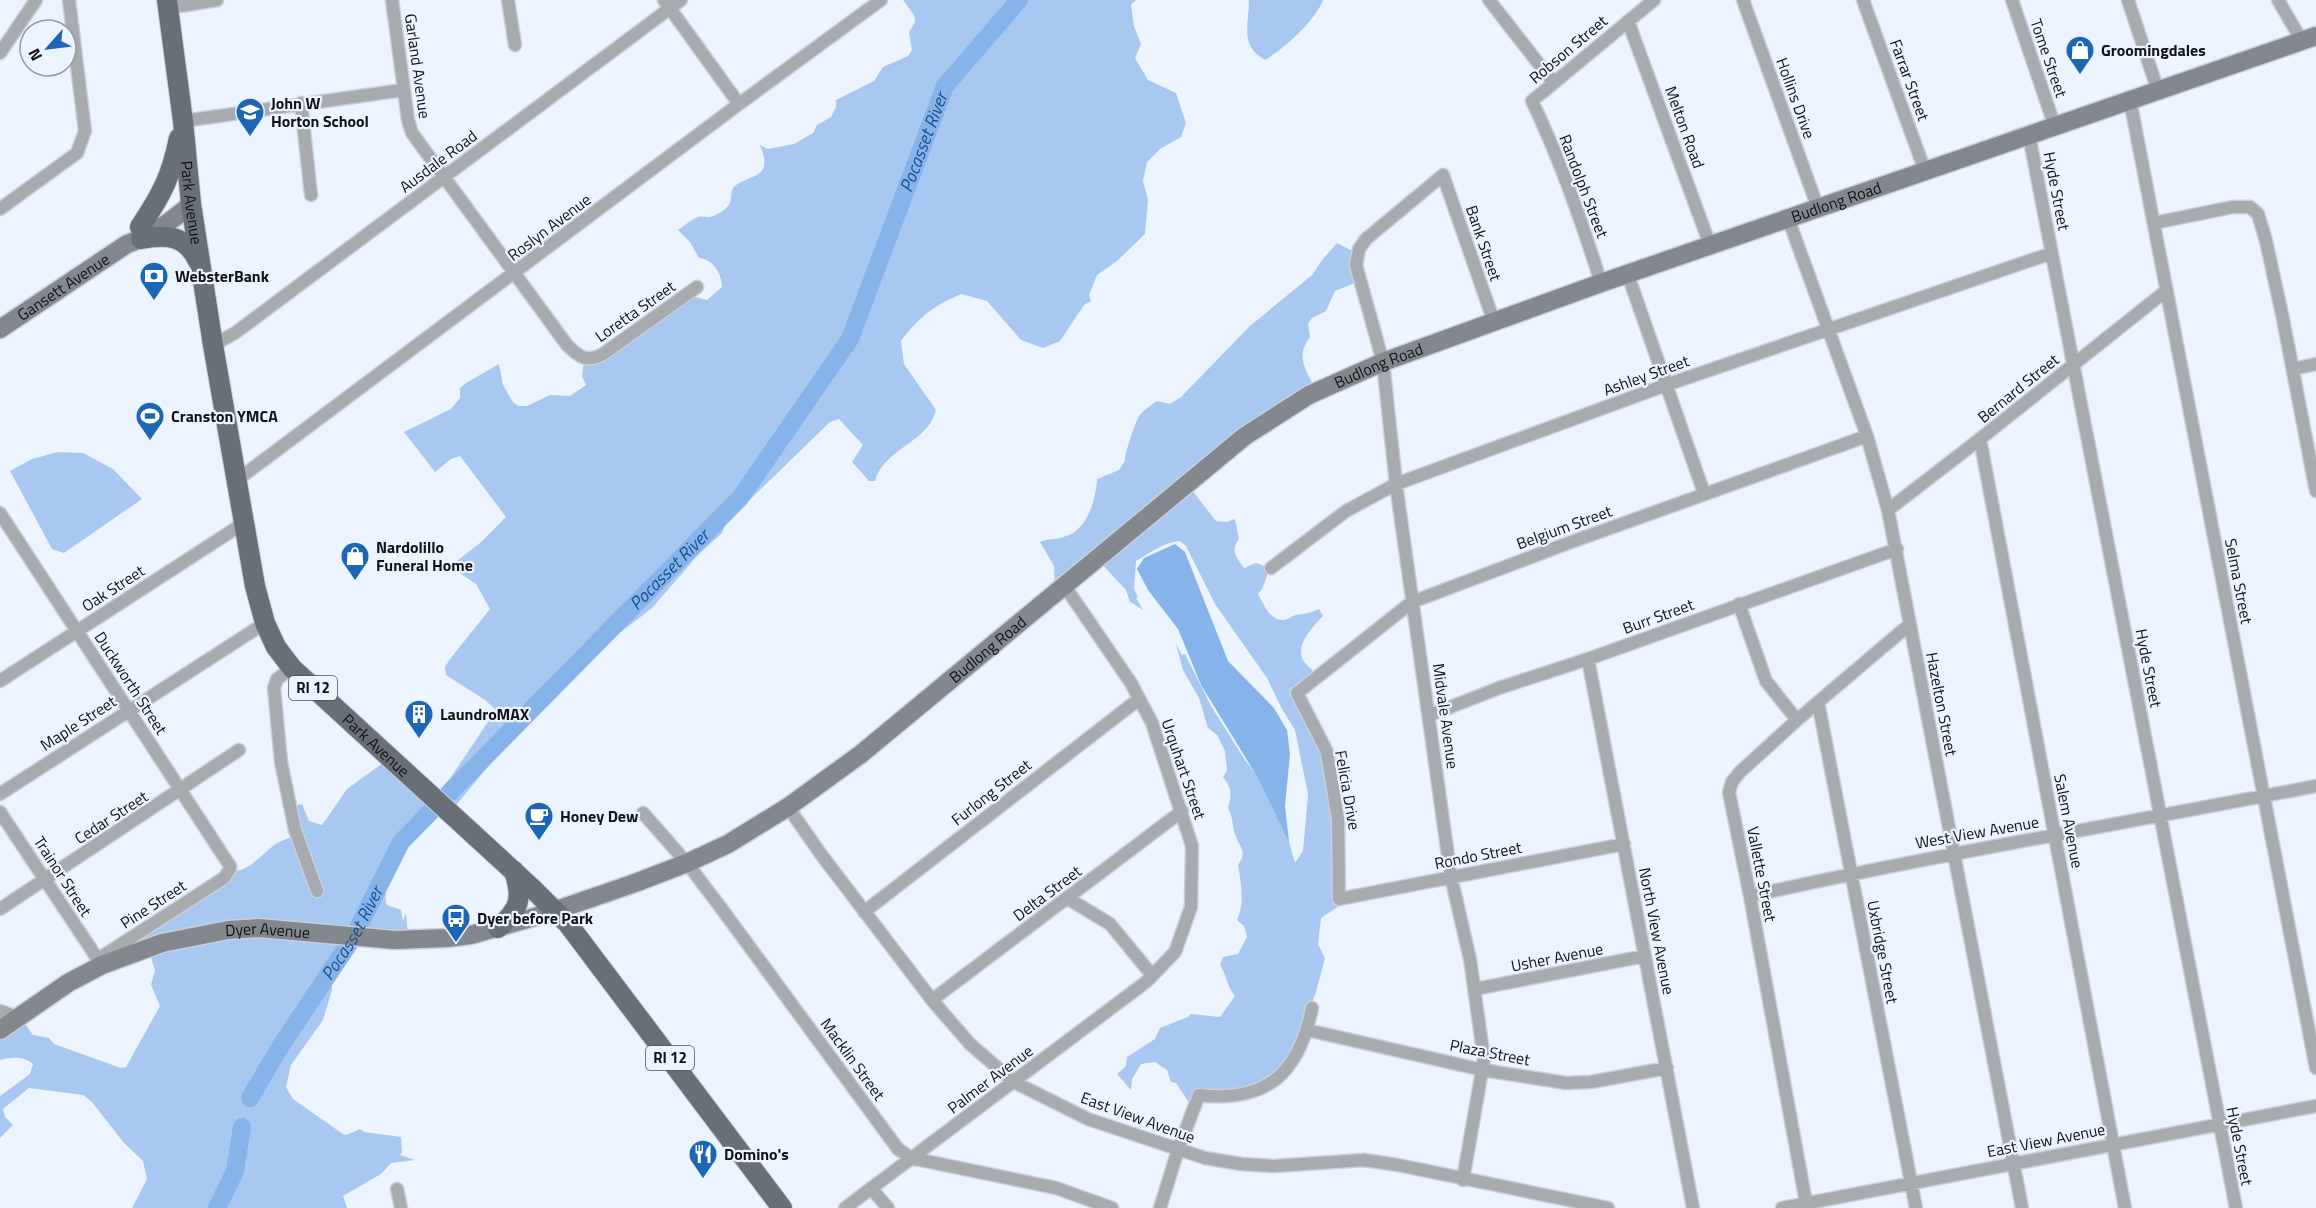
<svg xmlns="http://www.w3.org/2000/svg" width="2316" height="1208" viewBox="0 0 2316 1208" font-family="'Titillium Web',sans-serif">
<rect width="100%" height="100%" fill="#ecf4ff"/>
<path fill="#a8c8f1" d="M903,0H1136L1131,5L1134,26L1141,44L1135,58L1148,80L1176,93L1186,123L1181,137L1160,149L1147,162L1143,181L1148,200L1145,234L1117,261L1097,275L1089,295L1091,301L1084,305L1060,341L1043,348L1021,340L987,301L961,294C932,307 920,316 901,341L904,364L936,410C928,443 884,448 875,481H869L852,462L863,445L839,419L830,422L726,523L722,533L698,555L652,608L595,652L539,706L451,811L445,807L426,828L416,825L404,831C410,853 379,883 387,905L401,910L403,921L406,913L408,934L339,932L338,958L333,963L330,974L332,990L323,1020L291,1065L286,1087L293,1099L343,1134L346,1135L360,1129L364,1132L401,1137L402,1153L400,1155L415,1160L391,1163L381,1174L343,1196L347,1208H132L147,1179L143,1161L124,1143L92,1102L83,1095L29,1088L3,1109L5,1117L13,1125L0,1138V1096L30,1074L33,1064C24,1056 12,1057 0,1060V1029L20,1017L33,1035L49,1038L54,1044L121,1068L126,1067L160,1006L151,985L155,970L148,949L104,964L229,871C246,874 260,856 273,846C279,841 287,839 294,836L293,806L302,804L309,821L322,825L347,789L387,760L437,793L451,777L496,710L485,700L446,675L445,667L450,659L490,609L476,584L452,568L453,564L480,543L506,517L460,456L451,459L435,472L404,432L451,409L460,398V388L466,383L499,364L503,385L513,402L518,406H527L550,395L570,396L586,385L582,376L584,359H593L685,294L707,300L722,287C722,274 713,259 699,258L690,242L678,230C684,226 692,219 698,217C701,216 705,217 708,217C714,217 724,211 728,206C734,200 728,191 736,185C755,173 773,177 760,145L768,149L794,144L813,133L817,125L831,117L836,107V100L874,81L883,67L908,56L912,50L909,32L915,22L914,15Z
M1249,0H1323C1315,21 1285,48 1265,60C1239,45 1249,26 1249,0Z
M1337,243L1356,253L1357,282L1335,291L1326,311L1312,318L1308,324L1310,337C1295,357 1306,370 1316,390L1188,485L1216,521L1226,522L1235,519L1239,539C1230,550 1236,557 1244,568L1256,563L1270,568L1262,589L1258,594C1263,603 1270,621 1283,620C1288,620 1291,616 1296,615C1304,614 1311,613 1319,609L1323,616C1313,627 1295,644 1303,660C1306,665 1313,670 1317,675L1298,692L1327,757L1341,901L1339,906L1321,918L1318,944L1325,958L1316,992L1288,1068L1265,1086L1199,1095L1191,1106L1176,1083L1171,1082L1167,1070L1155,1062L1141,1064L1132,1079L1131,1090L1117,1074L1126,1066L1127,1057L1155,1039L1160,1028L1188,1017L1191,1014L1220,1017L1235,996C1226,985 1227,975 1220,965L1223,957L1238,954L1247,937L1244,926L1237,920C1245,904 1241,882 1238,865C1247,853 1241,848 1236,837C1232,828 1234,819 1228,808C1232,795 1232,788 1223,777L1227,771L1225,751L1217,735L1208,728L1199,698L1183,670L1176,644L1182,655L1185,654L1211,706L1245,760L1271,794L1285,828L1295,863L1303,851L1308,794L1295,730L1282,709L1267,678L1215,604L1186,546L1180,541C1164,542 1149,553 1136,561L1134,589L1138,597L1136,598L1143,610L1130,602L1126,590L1097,559L1055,591L1054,566L1040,542C1049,538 1055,540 1063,537C1087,532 1096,500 1097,479L1119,470L1125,461C1124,456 1135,423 1138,418C1142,411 1150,406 1157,401L1170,404L1181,397L1250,326L1312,275L1323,259Z
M58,452L83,453L113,469L142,499L64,553L52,549L10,471L32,459Z"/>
<path fill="#86b3ea" d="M1175,544L1185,552L1228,661L1274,708L1287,730L1290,754L1285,806L1289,842L1258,778L1201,685L1178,629L1148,590L1137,569L1144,558Z"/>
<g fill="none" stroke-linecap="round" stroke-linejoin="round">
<g stroke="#86b3ea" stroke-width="18">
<path id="s1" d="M250,1098L282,1044L354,936L401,842L740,498L850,339L945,86L1019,0"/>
<path d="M217,1208L235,1171L242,1127"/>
</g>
<g stroke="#c9d0da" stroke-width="15">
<path id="minor" d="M392,0L408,120L412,133L567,345C579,357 587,363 603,354L697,287
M508,0L515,45
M664,0L739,104
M1489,0L1553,82
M1743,0L1818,208
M1863,0L1925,171
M2012,0L2055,127
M2128,0L2158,91
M2278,0L2302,41
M168,8L217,0
M1628,21L1710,245
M0,53L36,0
M2130,100L2316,1068
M301,103L311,195
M183,121L403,90
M2029,135L2236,1208
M0,209L77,153L85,131L69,0
M1788,218L1867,436L1888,510L2022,1208
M2154,223L2233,207H2250L2258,214L2266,241L2283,319L2316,491
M1628,275L1704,493
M1601,283C1582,222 1560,159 1532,101L1654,0
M213,345L235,333L681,0
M2293,369L2316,364
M1980,439L2125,1208
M237,480L739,104L881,0
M1888,510L1980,439L2167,290
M0,513L230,866V869L224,878L98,959
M1271,568L1346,511L1396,484L1666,385L2052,253
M1739,604L1766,681L1797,720
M1588,659L1693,1208
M292,668L277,679L274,688L281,762L295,830L317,891
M0,681L244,523
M1818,702L1916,1208
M1430,715L1499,688L1588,659L1897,549
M0,794L265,623
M788,807L820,853L932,1000L970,1044L1014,1082L1088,1119L1205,1158L1241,1164L1274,1166L1364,1160L1398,1165L1608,1208
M0,812L101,964
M643,813L687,863L724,912L898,1149L911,1158L1056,1188L1112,1208
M1624,844L1339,899L1338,820L1327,752L1297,693L1412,602L1563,545L1867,436
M1750,896C1938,854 2127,823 2316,786
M1067,898L1110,924L1152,975
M0,909L239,750
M864,912L1139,699
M1475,989L1645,956
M932,1000L1182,811
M0,1011L18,1017
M1307,1030L1483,1070L1566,1083L1591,1082L1667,1068
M1463,1180L1484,1059L1470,959L1451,877L1396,484L1383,362L1356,265L1359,249L1366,239L1443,175L1494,322
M871,1188L888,1208
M397,1189L401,1208
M845,1208L1146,982L1175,952L1191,907L1192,846L1152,723L1131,683L1064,585
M1160,1208L1178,1150L1199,1095C1267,1103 1299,1073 1312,1008
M1782,1208L2316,1106
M1807,1208L1750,896L1729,792L1732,782L1740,772L1797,720L1910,624"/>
</g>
<g stroke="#c9d0da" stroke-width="21">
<g id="secondary">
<path id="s2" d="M0,329L127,244C151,236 172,221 191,204"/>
<path id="s3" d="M0,1030L68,983L102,965L162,943L228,930L259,928L395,940L447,938L471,935L545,914L635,883L687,863L728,844L788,807L861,754L1245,436L1309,395L1383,362L1601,283L2316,36"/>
</g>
</g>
<g stroke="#c9d0da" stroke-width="22">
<g id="primary">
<path id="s4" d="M167,0L183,121L191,204L213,345L255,586L265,623L276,647L292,668L533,889L568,924L782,1208"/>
<path d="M140,227C162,194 171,177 179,138"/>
<path d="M141,239C166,234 186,235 198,261"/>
<path d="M498,928C520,909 523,899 514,871"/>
</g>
</g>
<use href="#minor" stroke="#a7abaf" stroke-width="12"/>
<use href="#secondary" stroke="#82888e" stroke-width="18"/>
<use href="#primary" stroke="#686f76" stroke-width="20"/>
</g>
<defs>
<g id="shop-pin" transform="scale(1.5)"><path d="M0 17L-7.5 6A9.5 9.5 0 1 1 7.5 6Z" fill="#1d66b6" stroke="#ecf4ff"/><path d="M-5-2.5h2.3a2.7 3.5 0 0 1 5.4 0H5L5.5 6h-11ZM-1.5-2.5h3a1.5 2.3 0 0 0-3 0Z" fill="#fff"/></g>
<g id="school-pin" transform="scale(1.5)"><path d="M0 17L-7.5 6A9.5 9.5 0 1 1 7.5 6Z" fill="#1d66b6" stroke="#ecf4ff"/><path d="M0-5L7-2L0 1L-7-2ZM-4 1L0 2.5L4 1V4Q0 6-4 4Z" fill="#fff"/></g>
<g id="bank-pin" transform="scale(1.5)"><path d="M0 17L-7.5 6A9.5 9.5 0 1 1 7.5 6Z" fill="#1d66b6" stroke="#ecf4ff"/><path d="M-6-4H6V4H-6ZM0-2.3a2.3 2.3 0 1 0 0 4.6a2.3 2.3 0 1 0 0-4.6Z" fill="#fff"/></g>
<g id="stadium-pin" transform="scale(1.5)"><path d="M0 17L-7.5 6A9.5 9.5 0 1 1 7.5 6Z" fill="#1d66b6" stroke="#ecf4ff"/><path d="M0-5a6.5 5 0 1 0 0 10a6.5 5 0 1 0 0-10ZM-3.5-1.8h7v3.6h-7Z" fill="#fff"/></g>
<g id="building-pin" transform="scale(1.5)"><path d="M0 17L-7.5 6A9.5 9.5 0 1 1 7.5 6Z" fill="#1d66b6" stroke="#ecf4ff"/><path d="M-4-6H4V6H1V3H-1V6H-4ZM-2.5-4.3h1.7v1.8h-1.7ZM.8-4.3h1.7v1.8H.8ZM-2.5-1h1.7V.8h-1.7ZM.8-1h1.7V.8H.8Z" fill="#fff"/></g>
<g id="cafe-pin" transform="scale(1.5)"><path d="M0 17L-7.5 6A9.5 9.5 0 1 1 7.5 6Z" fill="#1d66b6" stroke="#ecf4ff"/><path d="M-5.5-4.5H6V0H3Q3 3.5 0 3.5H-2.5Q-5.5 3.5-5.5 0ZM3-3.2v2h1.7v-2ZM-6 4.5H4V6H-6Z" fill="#fff"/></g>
<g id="bus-pin" transform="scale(1.5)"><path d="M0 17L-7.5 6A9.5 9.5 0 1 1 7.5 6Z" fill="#1d66b6" stroke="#ecf4ff"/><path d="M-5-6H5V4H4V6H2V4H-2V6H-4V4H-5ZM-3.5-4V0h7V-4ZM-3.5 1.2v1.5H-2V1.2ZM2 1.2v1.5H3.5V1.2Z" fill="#fff"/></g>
<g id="restaurant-pin" transform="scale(1.5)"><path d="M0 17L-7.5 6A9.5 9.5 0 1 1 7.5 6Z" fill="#1d66b6" stroke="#ecf4ff"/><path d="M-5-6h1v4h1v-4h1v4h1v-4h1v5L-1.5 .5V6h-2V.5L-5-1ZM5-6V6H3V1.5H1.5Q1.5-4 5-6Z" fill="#fff"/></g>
</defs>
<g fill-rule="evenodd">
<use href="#shop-pin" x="2080" y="50"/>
<use href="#school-pin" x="250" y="112"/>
<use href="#bank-pin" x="154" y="276"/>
<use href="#stadium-pin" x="150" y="416"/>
<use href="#shop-pin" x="355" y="556"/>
<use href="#building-pin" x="419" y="714"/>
<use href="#cafe-pin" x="539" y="816"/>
<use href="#bus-pin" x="456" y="918"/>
<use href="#restaurant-pin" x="703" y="1154"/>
</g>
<g text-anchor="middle" stroke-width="4.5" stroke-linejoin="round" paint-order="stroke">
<g fill="#ecf4ff" stroke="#52565c" stroke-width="1.5">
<rect x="289" y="676" width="48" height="24" rx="4.5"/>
<rect x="646" y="1046" width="48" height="24" rx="4.5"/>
</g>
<g font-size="15" font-weight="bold" fill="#101216">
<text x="313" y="693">RI 12</text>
<text x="670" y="1063">RI 12</text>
</g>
<g font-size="16" fill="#101216" stroke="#ecf4ff">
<text transform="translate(1568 49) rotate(-40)" y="6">Robson Street</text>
<text transform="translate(2049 58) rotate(71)" y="6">Tome Street</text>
<text transform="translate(418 66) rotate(82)" y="6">Garland Avenue</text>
<text transform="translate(1910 80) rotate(70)" y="6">Farrar Street</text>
<text transform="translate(1796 98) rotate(70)" y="6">Hollins Drive</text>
<text transform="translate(1685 127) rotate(70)" y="6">Melton Road</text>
<text transform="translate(438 161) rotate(-37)" y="6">Ausdale Road</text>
<text transform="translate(1584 186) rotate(69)" y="6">Randolph Street</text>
<text transform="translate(2057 191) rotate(79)" y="6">Hyde Street</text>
<text dy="6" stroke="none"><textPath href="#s4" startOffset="204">Park Avenue</textPath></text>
<text dy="6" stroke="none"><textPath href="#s3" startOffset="2066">Budlong Road</textPath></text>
<text transform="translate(549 227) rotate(-37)" y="6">Roslyn Avenue</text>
<text transform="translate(1484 243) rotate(71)" y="6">Bank Street</text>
<text dy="6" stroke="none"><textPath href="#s2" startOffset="76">Gansett Avenue</textPath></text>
<text transform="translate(635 311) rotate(-35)" y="6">Loretta Street</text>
<text dy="6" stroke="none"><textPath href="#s3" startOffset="1580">Budlong Road</textPath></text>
<text transform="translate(1646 375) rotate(-20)" y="6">Ashley Street</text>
<text transform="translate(2018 388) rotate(-39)" y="6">Bernard Street</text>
<text transform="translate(1564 527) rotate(-20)" y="6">Belgium Street</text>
<text transform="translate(2239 581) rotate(79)" y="6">Selma Street</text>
<text transform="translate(113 588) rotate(-33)" y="6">Oak Street</text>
<text transform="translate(1658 616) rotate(-20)" y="6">Burr Street</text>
<text dy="6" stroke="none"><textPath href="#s3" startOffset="1094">Budlong Road</textPath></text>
<text transform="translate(2149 668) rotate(79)" y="6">Hyde Street</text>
<text transform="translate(131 683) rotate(57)" y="6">Duckworth Street</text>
<text transform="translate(1942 704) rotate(79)" y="6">Hazelton Street</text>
<text transform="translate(1446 716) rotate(82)" y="6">Midvale Avenue</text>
<text transform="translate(78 723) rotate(-33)" y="6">Maple Street</text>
<text dy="6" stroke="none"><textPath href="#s4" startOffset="798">Park Avenue</textPath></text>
<text transform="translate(1184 769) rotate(71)" y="6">Urquhart Street</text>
<text transform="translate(1348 790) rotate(80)" y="6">Felicia Drive</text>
<text transform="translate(991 792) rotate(-38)" y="6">Furlong Street</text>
<text transform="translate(111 817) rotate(-33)" y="6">Cedar Street</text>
<text transform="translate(2069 821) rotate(79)" y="6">Salem Avenue</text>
<text transform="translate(1977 832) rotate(-10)" y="6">West View Avenue</text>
<text transform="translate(1478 855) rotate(-11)" y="6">Rondo Street</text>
<text transform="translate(1762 874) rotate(79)" y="6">Vallette Street</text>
<text transform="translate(63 876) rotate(57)" y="6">Trainor Street</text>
<text transform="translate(1047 893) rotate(-37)" y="6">Delta Street</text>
<text transform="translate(153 904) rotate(-33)" y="6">Pine Street</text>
<text transform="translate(1657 931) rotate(79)" y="6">North View Avenue</text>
<text dy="6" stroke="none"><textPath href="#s3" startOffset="292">Dyer Avenue</textPath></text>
<text transform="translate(1883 952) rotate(79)" y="6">Uxbridge Street</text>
<text transform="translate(1557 957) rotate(-11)" y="6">Usher Avenue</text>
<text transform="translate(1490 1052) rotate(11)" y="6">Plaza Street</text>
<text transform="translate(853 1059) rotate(54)" y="6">Macklin Street</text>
<text transform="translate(990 1079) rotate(-37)" y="6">Palmer Avenue</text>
<text transform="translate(1138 1117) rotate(20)" y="6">East View Avenue</text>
<text transform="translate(2046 1140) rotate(-11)" y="6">East View Avenue</text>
<text transform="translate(2240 1146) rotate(79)" y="6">Hyde Street</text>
</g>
<g font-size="16" font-weight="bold" fill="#101216" stroke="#ecf4ff" text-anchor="start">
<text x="2101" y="56">Groomingdales</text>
<text x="271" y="109">John W<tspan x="271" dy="18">Horton School</tspan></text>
<text x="175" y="282">WebsterBank</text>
<text x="171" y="422">Cranston YMCA</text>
<text x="376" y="553">Nardolillo<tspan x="376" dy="18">Funeral Home</tspan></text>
<text x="440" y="720">LaundroMAX</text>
<text x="560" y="822">Honey Dew</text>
<text x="477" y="924">Dyer before Park</text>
<text x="724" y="1160">Domino's</text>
</g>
<g font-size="18" font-style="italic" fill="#145092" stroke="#ecf4ff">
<text dy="6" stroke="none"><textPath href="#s1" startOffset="1184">Pocasset River</textPath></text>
<text dy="6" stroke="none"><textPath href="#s1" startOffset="680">Pocasset River</textPath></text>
<text dy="6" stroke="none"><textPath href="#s1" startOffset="194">Pocasset River</textPath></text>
</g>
</g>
<g transform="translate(48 48) rotate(242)"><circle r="28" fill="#ecf4ff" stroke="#949aa2" stroke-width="1.5"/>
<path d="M0-4.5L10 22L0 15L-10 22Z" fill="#1d66b6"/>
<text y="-9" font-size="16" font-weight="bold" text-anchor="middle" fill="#101216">N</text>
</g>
</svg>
